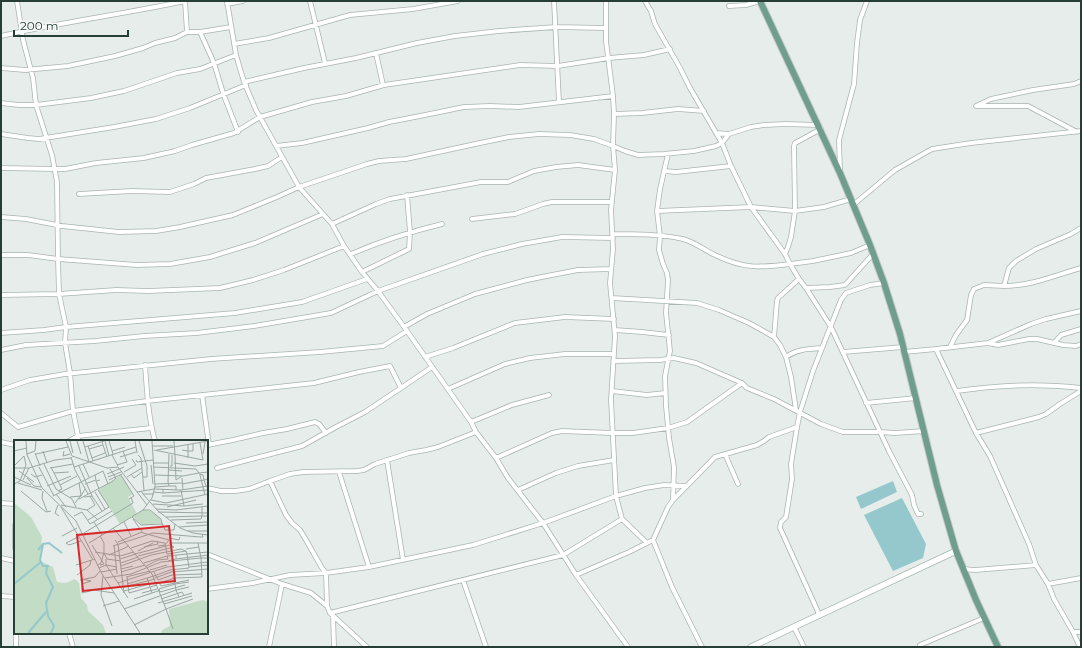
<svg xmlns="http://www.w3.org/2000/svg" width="1082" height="648" viewBox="0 0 1082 648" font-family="Montserrat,sans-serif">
<rect width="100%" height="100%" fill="#e6edea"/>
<path fill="#95c8cc" d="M893,481L897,492L861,509L856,497Z
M902,498L926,544L923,558L893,571L864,515Z"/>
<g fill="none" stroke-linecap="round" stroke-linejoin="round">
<g stroke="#a9b5b0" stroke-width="5.5">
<path id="street" d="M185,1L187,32
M227,1L236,55L244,82L256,110L299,187L332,224L344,246L362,272L378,291L407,331L471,422L476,432L496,458L508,478L543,523L576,575L628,647
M310,1L325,63
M554,1L559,102
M606,1V41L613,96L614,114L613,146L615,170L611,210L613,249L610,283L615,336L611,400L616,496L622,519L647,543
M645,1L651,11L655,24L680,68L690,88L722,143L731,166L751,207L785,254L790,264L813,261L851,253L870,245
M227,4L243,1
M729,6L746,5L760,1
M200,32L231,27
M1,36C62,22 124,14 185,1
M234,44L269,38L350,15L413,9L458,1
M376,53L383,85
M1,68L25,70L68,66L115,56L143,48L155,43L175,38L187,32H200L214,63L223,93L238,132
M244,82L304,68L356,58L417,43L455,36L499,31L556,27L606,28
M1,103L19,105H36L91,98L124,91L177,73L200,69L236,55
M614,114L642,113L678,109L704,111
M1077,132L1028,106H976L991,99L1033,90L1074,84L1081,81
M716,133L729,134
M1,134L28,138L39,139L114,127L156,119L190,108L246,85
M276,146L302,143L368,128L389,122L420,116L464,107L490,106L519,107L613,96
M668,154L660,189L657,211L660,236L659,250L663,264L667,273L668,280L666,313L670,351L665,376L666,406L669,438L674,467L673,500
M1,168L55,169H65L96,163L144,158L175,151L192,145L234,133L260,117L312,102L346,96L384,85L520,65L558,66L609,58L644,55L670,49
M840,170L839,140L854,84L857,43L860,20L867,1
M665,171L676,172L731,166
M79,194L132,191L170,192L194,184L206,178L255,169L268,166L282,157
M853,205L895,170L932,149L971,143L1081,131
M657,211L751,207L795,211L824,207L851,199
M1,217L26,219L62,226L119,232L156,231L180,227L233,215L277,197L299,187L367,164L379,161L406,159L480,143L509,137L539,134L570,135L594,139L613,146L625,151L638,155L664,154L694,151L716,146L722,143L729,134L751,127L764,125L786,124L818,125
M472,219L515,214L543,204L552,202H612
M332,224L376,204L390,199L481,182H508L534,171L556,167L578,165L615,170
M613,234C636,234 660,234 683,239C694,242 703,249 713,254C743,269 758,268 790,264L799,279L778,298L777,301L774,337
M344,246L284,270L253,280L220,288L148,291L116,290L59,294L66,327L235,313L302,302L367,279
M351,254C381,241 409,232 442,224
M785,254L788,247L791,237L795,211L794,146L795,143L797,142L821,129
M873,254L845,285L830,287L806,288L831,327L889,451L912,495L914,505L918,514H921
M1,255H28L58,259L57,182L52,155L36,105L33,78L23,40L17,1
M362,272L409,249L410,232L407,195
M799,279L806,288
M1004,286C1031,286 1056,275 1081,268
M1,295L59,294L58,259L137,265L170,264L210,257L255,243L323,214
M612,298L697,303L719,310L749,323L767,333L774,337L780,345L786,357L791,377L796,410
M404,327L427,314L475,294L527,280L552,275L578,270L611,269
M615,330L642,332L669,335
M1,333L44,330L66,327L65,343L70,373L73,411L78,436V441
M988,343L998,345L1029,339H1037L1063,345L1076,346L1081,344
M1054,343L1061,335L1081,329
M950,347L956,335L967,320L971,295L974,289L984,285L1004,286L1009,268L1016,261L1036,249L1071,234L1081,228
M936,349L988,343L1031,324L1046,319L1081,311
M1,350L26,345L95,341L144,336L197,333L254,326L331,313L378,291L483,254L522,244L562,237L613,238
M843,352L903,347
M904,352L936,349L976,433L990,456L1029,544L1036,565L1048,584L1054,599L1073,632L1080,647
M425,357L453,348L515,323L565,317L614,319
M786,357C797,349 809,349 822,348
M614,361L660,360L674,358L696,363L742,383L747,388L774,399L821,424L843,432H880L895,433L924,431
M145,365C147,391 148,416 155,441
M448,389L505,364L530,358L565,354H614
M1,390L30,380L65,374L211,359L320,352L383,346L407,331
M612,391L647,395L665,393
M957,391C998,385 1040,383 1081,388
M202,395L209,445
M866,403L916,398
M1,413L18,427L73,411L147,401L314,383L359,372L390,366L401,388L432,367
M471,422L512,405L549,395
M976,433L1039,417L1046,414L1060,404L1081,391
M69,441L78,436L151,428
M1,442L15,445
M207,445L233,440L263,433L287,429L315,422L319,424L326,433
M725,454L738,484
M496,458L552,433L562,431L612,433H633L668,428L687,422L742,383
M387,460L403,560
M217,468L302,446L336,427L365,412L401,388
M339,472L369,567
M270,481L286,515L292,523L300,530L306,540L322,568L326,573L327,606
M207,488L221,491H235L249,489L270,481L290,474L303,472L357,471L364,470L375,464L409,453L426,450L438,447L476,432
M518,490L556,473L578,466L614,460
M1,503L15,504
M15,525V548
M653,540L672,587L702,647
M207,554L282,584L311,593L327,606L330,613L367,647
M1,558L15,561
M963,569L975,570L1036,565
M576,575L629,552L653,540L668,507L673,500L715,457L757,445L764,441L769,437L797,427
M463,580L486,647
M1048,584L1081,578
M207,589L253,583L290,575L326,573L369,567L473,545L543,523L616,496L645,488L664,485L686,486
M1,596L15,597
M330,613L563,555L622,519
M819,614L780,528L781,522L786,517L792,479L791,464L797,427L800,412L813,371L841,300L846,293L870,285L884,283
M333,615L334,647
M794,627L804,647
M1073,632H1081
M69,633L73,647
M920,645L984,618
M16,647V633
M269,647L279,599L282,584"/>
</g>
<g stroke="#a6b8b0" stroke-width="7">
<path id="secondary" d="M751,647L956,551"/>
</g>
<g stroke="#c3c9c7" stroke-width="8">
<path id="primary" d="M760,1L840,173L870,245L884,283L900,334L937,485L956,551L976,600L998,647"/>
</g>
<use href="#street" stroke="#fff" stroke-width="4"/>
<use href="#secondary" stroke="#fff" stroke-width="5.5"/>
<use href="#primary" stroke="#6f9e8e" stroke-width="6"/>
</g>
<g transform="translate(14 440)">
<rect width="194" height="194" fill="#e6edea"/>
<path d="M107,35L119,54L114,57L123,74L129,70L136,71L146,78L147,83L128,85L118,76L106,84L84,50ZM0,63L17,77L28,97L26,121L39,127L43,142L52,143L61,139L65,143L67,158L73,165L74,171L89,185L92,193H0ZM189,160L194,162V193H147L148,190L156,186L155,169Z" fill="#c2dcc6"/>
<path fill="none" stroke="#95c8cc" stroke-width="2" d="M29,104L26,120L29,126H35M24,110L29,104L35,103L48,113M33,127L32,133L39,147L32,163L34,176L40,186L37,193M0,144L27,122M14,193L32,172"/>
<path fill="none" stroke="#9aa7a2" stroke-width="1" d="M12,1L13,15L28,48L62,81L88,134L126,193M52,1L58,16L93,28L104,27L133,65M56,1L59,13M63,1L67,14M69,1L75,22M91,1L95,16M95,1L99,14M121,1L123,13M125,1L133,26V37H129M160,1L161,15M88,2L93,17M174,5V11H179V4M74,6L79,21M138,6H159M71,7L90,1M75,9L89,5M140,10L189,20L186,3M143,10L194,1M168,10L174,11V18M0,11L13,8M29,11L33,23M50,11L49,16L56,14M98,11L111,7M21,13L26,26M13,14L21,11L22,1M22,14L54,7M155,14L154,42L155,46H162V50M189,14L191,2M98,15L104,26M124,15L127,18L130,50M161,15L162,40L168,36M57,17L61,30L74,54M106,17L122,12M78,18L91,13M122,20L123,22L139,20M139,23H155M160,23L181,26L194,24M30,24L42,49L58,59L62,67M69,24L75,37M103,25L113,22L109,11M137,25L139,44M0,26L10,16M65,26L78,56M156,26H158V15M25,27L40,56M37,27L48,49L44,51M60,27L122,7M140,27L182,29L185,33L194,32M0,28H15M36,28L59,24M155,30L168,31M5,31L20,42M110,32L122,25L118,19M40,33L55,32M17,34L21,37L28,35M93,34L110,27M117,34L120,38L128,32M185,34L189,35L190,40L194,39M107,35L120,56L115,59M141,35L169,36L185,33M186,35L191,55M0,37L17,45M94,37L107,32M113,37L128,28M13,38L20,46L27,47M168,38L169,50M9,40L15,28L41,20L57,18M95,40L108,34M4,43L28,50M0,44L6,41L12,25L10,16M71,44L82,40L81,35M141,44L168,43M168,44L190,40L192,46M46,45L63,36M33,46L57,36M141,47L155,46M85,49L82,41L86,40M7,51L32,72L37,71M29,51L28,58L33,71M127,51L129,54H140M81,52L91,69M123,52L140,49L167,50L194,46M140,52L149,53V49M149,53L194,50M42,54L52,67M129,54L144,71L166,88L179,93L194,95M39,56L89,31L94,44M148,56H167M56,57L67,56L71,49M70,57L78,56L88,71M65,59L99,41L102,38L96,29M137,60L152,63L194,54M61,63L67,55L65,43M139,64L170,66L167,50M44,65L41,73L45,76M47,65L73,70L81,65L76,56M170,66L189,64M47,67L79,120L81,119M153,67L182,60M142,69L162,70L194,66M73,70L83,79M144,72L194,73M60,76L68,72L76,84L98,71M118,77L127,85L148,84L147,79L136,70H129M152,77L188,76V67M119,79L129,93L155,100L151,105L144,106M74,80L95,67L84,50M157,80L187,79L188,76H194M80,82L88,95M110,82L117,96M148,83L151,90H160L161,84M172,83L194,82M165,87L194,85M99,88L138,134L152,169L120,185M174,91H194M70,93L119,63L117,57M48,96L63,88M155,98L165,100L166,97M101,100L104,104L110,153M104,102L128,92M52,103L55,105L67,101M52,103L64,97M75,103L129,70L138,58L141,46L138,1M155,103H194M78,105L90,124L86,125M100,105L103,134M99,106L139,93L186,97H189L188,94M130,107L144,104L143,101M117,108L138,101L151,103L153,114L172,111L173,114L153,116L154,119L144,120L132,126M172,109L185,107M124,111L139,103M81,112L106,116M90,113L93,119L107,121M121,114L156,105L160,107L124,116M173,114L194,112M95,115L115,106M106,116L120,112M92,119V125L103,127M106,119L122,114M162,119L194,115M154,121L162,119V115M107,123L124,117M130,123L153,116M62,125L78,120M84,125L87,123L90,112V103L86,96M107,126L137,115L167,109L172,111M175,127L194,125M85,128L92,125L114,158M107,129L119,126M136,130L153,125M87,132L103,129M107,132L131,125M140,132L144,140L158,135L188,134M63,135L76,125L77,120M89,136L87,155L98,186M140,136L156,130L175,128L173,114M112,137L136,131M113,137L115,153L143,145M159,137L161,144L175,142M91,138L117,134L147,122L187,118L184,103M141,138L157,132L194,129M68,139L77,141L68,144V153L80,150L100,153M66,140L81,137L86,131M145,142L147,146L175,140M104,143L153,127L194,122M142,143L135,144L138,153L144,151M113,144L140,136M142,144L161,138L188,137L187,118H194M110,147L141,139M145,149L161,144L162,150L175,147M145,149L146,152L171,145M110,151L135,144L133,138M128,153L143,149M165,157L178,153M120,159L138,153M147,159L168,152L170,155M150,164L178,156M89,166L105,161M110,169L162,150L165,157L144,163M159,189L152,169L179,159"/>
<path fill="#d62828" fill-opacity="0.15" stroke="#d62828" stroke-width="2" d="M155,86L161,141L69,151L63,95Z"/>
<rect width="194" height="194" fill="none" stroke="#273e36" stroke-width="2"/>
</g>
<rect width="1082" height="648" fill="none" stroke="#273e36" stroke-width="4"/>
<path d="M14 30v6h114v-6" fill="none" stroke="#273e36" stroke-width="2"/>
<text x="20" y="30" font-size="12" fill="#273e36" stroke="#f7faf8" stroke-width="3" paint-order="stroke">200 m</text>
</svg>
